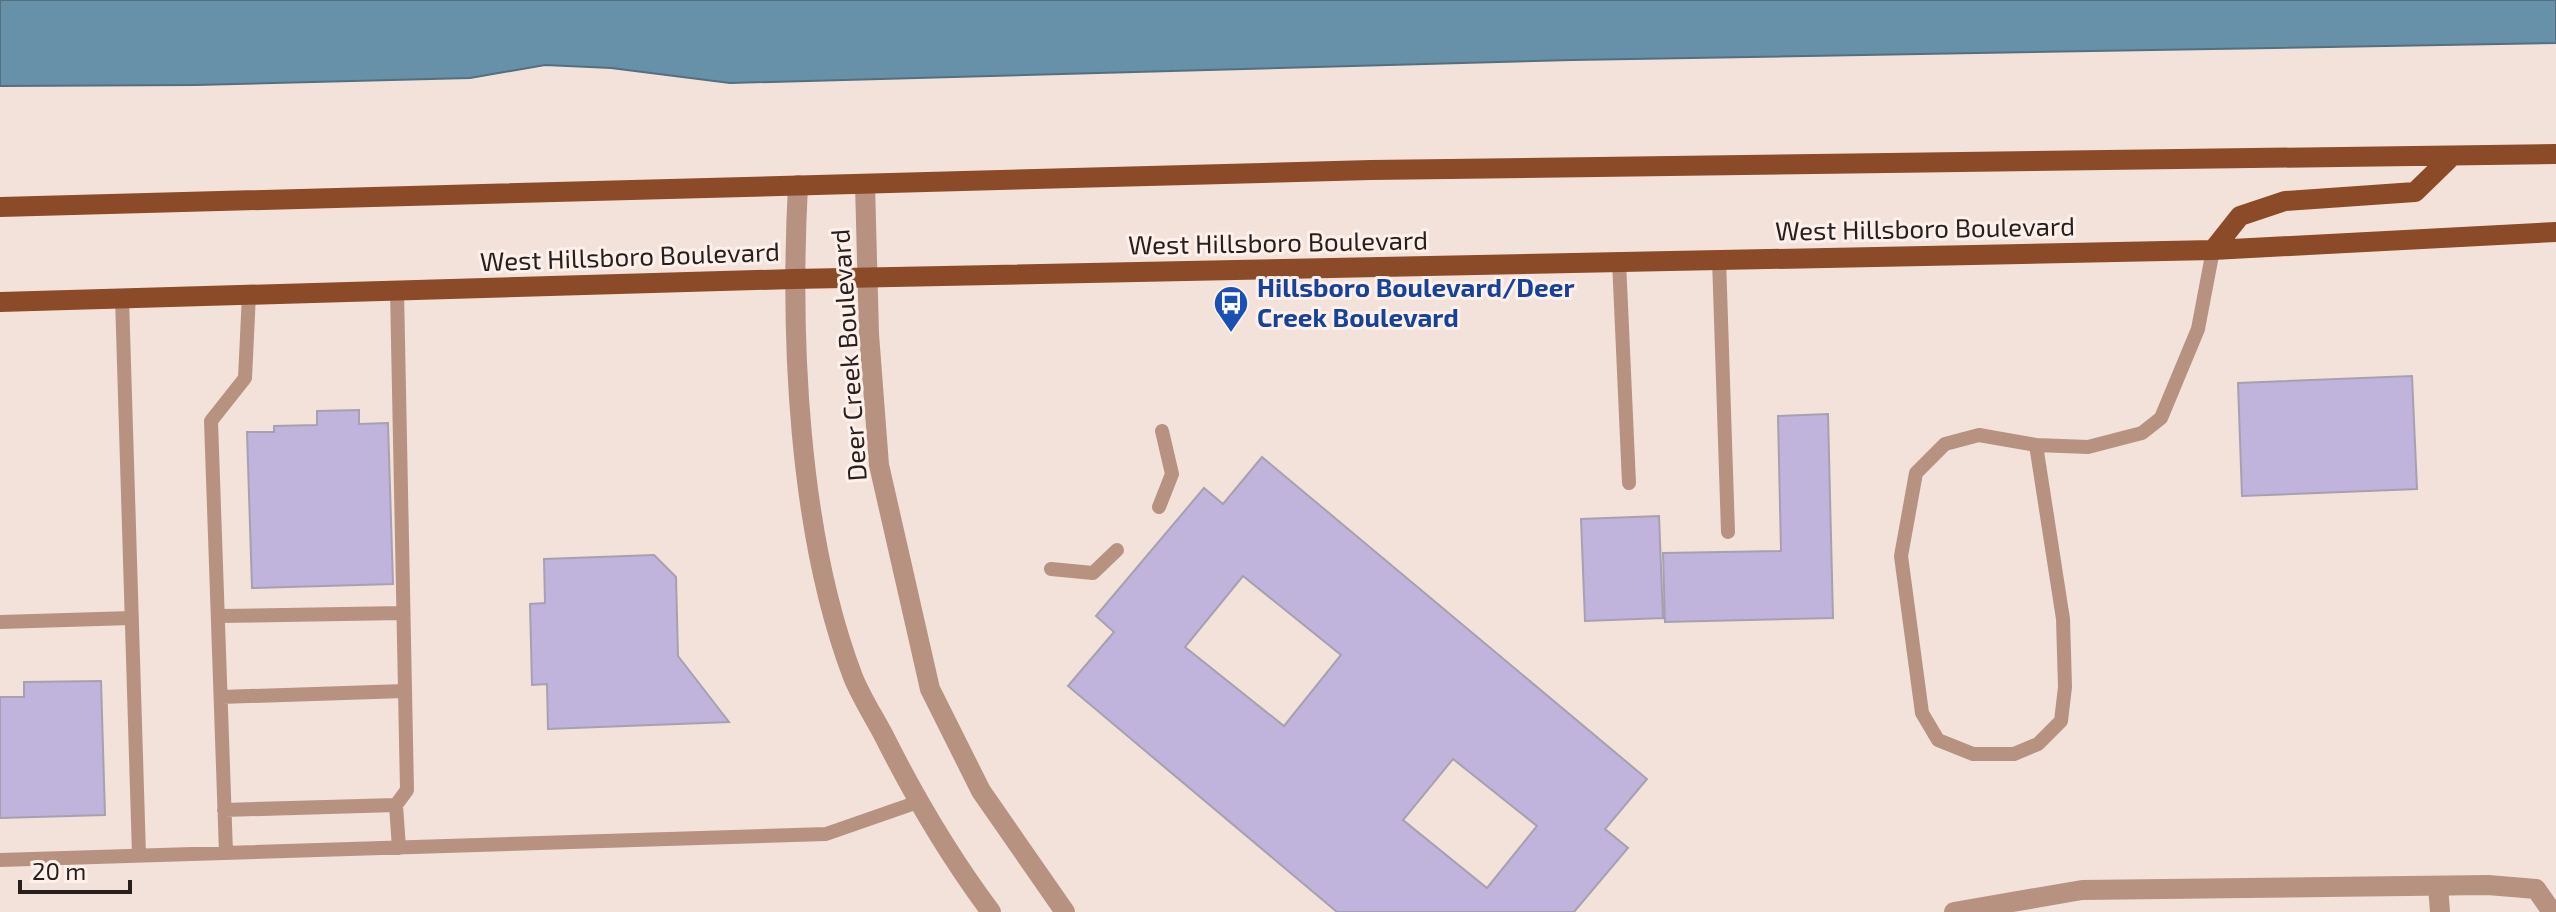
<svg xmlns="http://www.w3.org/2000/svg" width="2556" height="912" viewBox="0 0 2556 912" font-family="'Exo 2',sans-serif">
<rect width="100%" height="100%" fill="#f3e2da"/>
<path fill="#6791a9" stroke="#546f7f" stroke-width="2" d="M0,0H2556V43L1572,60L730,83L611,68L545,65L470,78L196,85L0,86Z"/>
<path fill="#c0b3dc" stroke="#a6a1b0" stroke-width="2" fill-rule="evenodd" d="M2412,376L2417,489L2242,496L2238,383Z
M359,410V424L388,423L393,584L252,588L247,432H274V426L317,425V411Z
M1828,414L1833,618L1665,622L1663,553L1781,551L1778,416Z
M1262,457L1647,779L1605,829L1628,848L1574,912H1337L1068,686L1114,632L1096,616L1204,488L1223,504ZM1243,576L1341,655L1284,726L1185,647ZM1453,759L1537,826L1487,888L1403,820Z
M1659,516L1663,618L1585,621L1581,519Z
M654,555L676,577L678,656L729,722L548,729L547,684L532,685L530,604L545,603L544,559Z
M101,681L105,815L0,818V697H24V682Z"/>
<g fill="none" stroke-linecap="round" stroke-linejoin="round">
<path stroke="#b89280" stroke-width="14" d="M1719,259L1728,532
M1619,261L1629,483
M122,298L139,855
M2036,445L2063,619L2065,687L2061,721L2038,744L2014,754H1973L1938,740L1922,713L1901,556L1916,473L1945,444L1979,435L2036,445L2088,447L2142,433L2161,418L2198,329L2213,250
M1159,507L1172,474L1162,431
M1051,569L1093,573L1117,550
M219,616L403,613
M0,622L132,618
M221,697L405,691
M396,805L407,790L397,290
M224,810L396,805L399,848
M226,853L211,421L245,378L249,294
M0,860L826,834L918,802"/>
<path stroke="#b89280" stroke-width="20" d="M865,184L869,334L879,465L930,689L981,791L1065,912
M798,185C790,338 798,533 853,677C861,697 874,717 884,736C915,798 950,857 991,912
M2438,886L2440,912
M1954,912L2082,890L2488,885L2536,889L2552,912"/>
<path stroke="#8c4b28" stroke-width="20" d="M0,207L1371,170L2556,154
M2213,250L2240,216L2285,201L2415,192L2452,156
M0,302L793,279L2213,250L2556,232"/>
</g>
<defs>
<g id="bus-pin" transform="scale(1.8)"><path d="M0 17L-7.5 6A9.5 9.5 0 1 1 7.5 6Z" fill="#1a4fb4" stroke="#fef0ea"/><path d="M-5-6H5V4H4V6H2V4H-2V6H-4V4H-5ZM-3.5-4V0h7V-4ZM-3.5 1.2v1.5H-2V1.2ZM2 1.2v1.5H3.5V1.2Z" fill="#fff"/></g>
</defs>
<g fill-rule="evenodd">
<use href="#bus-pin" x="1231" y="303"/>
</g>
<g text-anchor="middle" stroke-width="6" stroke-linejoin="round" paint-order="stroke">
<g font-size="26" fill="#261f1d" stroke="#fef0ea">
<text transform="translate(1925 229) rotate(-1)" y="9">West Hillsboro Boulevard</text>
<text transform="translate(1278 243) rotate(-1)" y="9">West Hillsboro Boulevard</text>
<text transform="translate(630 257) rotate(-2)" y="9">West Hillsboro Boulevard</text>
<text transform="translate(849 355) rotate(-94)" y="9">Deer Creek Boulevard</text>
</g>
<g font-size="26" font-weight="bold" fill="#164399" stroke="#fef0ea" text-anchor="start">
<text x="1257" y="297">Hillsboro Boulevard/Deer<tspan x="1257" dy="30">Creek Boulevard</tspan></text>
</g>
</g>
<path d="M20 880v12h110v-12" fill="none" stroke="#261f1d" stroke-width="4"/>
<text x="32" y="880" font-size="24" fill="#261f1d" stroke="#fef0ea" stroke-width="6" paint-order="stroke">20 m</text>
</svg>
